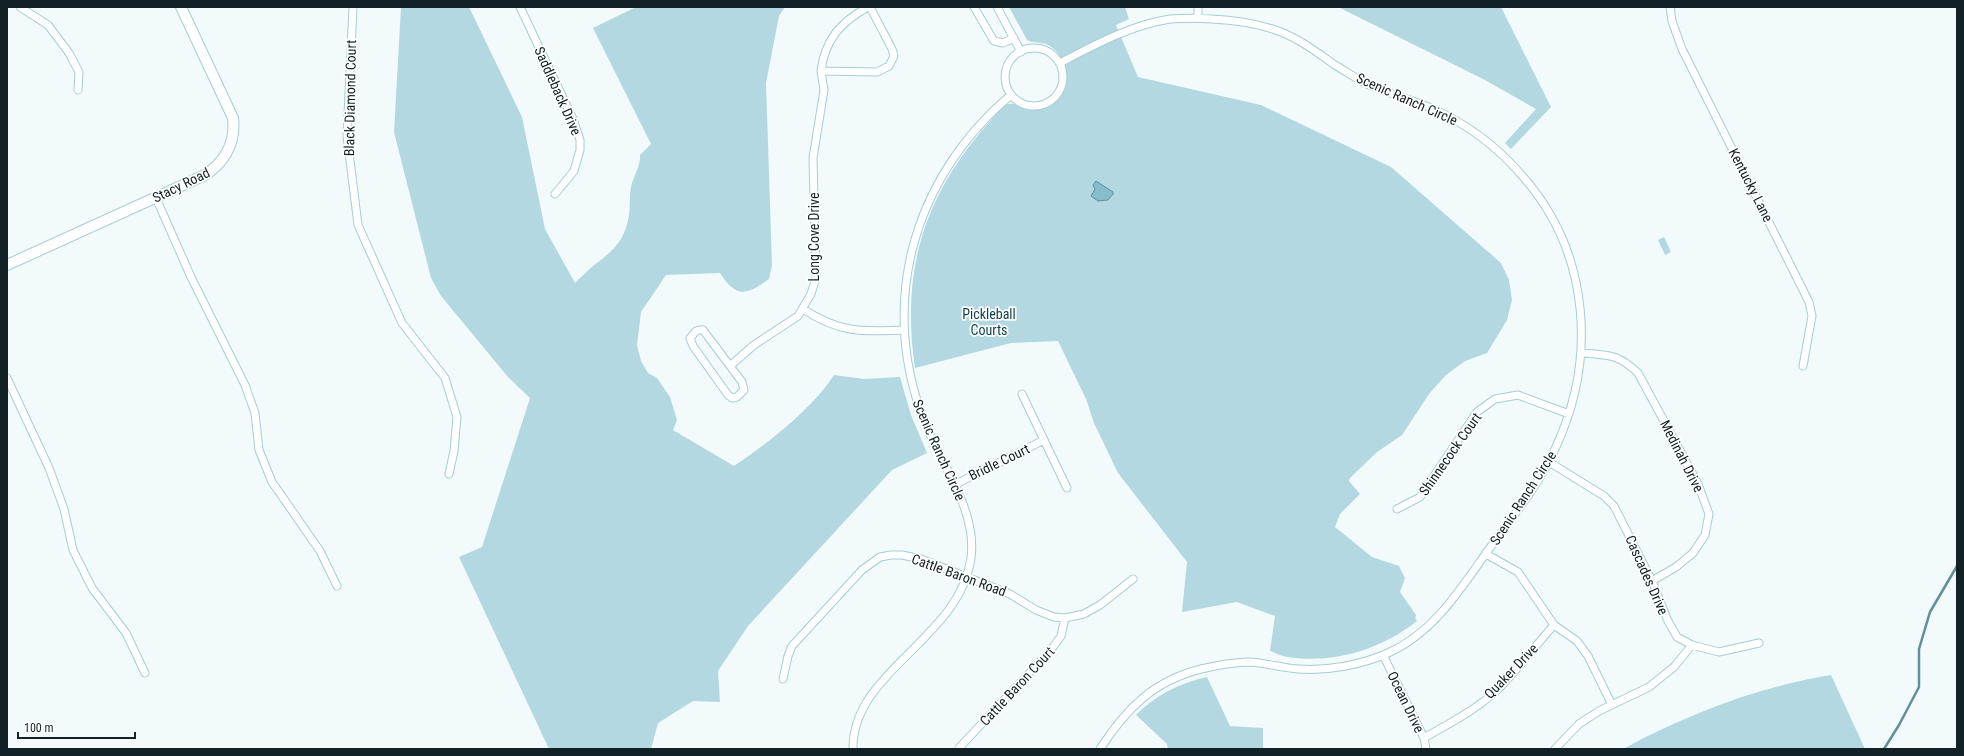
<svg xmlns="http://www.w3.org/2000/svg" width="1964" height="756" viewBox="0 0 1964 756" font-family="'Roboto Condensed',sans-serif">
<rect width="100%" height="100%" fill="#f2fafc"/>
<path fill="#b4d8e2" d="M401,7H469L522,117L545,229L575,283C581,277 587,271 593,266C609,254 622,244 627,224C631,212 629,199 631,187C633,176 641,166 640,155L651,144L593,28L636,7H785L779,16L766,83L772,265L769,279C746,296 736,298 720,273L666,275L641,312L637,345L641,361L648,373L657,378L670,397L677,420L673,430L734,466C768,443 811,410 834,375L864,379L900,377L911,415L927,453L892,470L748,626L718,671L720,702L693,701L658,723L651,749H549L459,557L482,547L530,398L508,377L441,296L431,278L394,132Z
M1009,7H1125L1129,19L1116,25L1138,77L1261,105L1391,167L1501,263L1509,280L1512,300L1507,320L1487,353L1465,361L1446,375L1429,394L1402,435L1377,452L1350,478L1349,481L1360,494L1340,514L1335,527L1372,557L1399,566L1405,578L1400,592L1416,615L1415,618L1417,621C1380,650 1334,664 1287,657C1281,656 1276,653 1270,651L1275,616L1237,602L1182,612L1187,562L1118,473L1094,423L1086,399L1058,341L1011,343L915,368C899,260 930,182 1005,105C1017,100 1026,112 1041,109C1071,103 1074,62 1050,46C1043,41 1034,44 1027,40Z
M1338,7H1501L1551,107L1511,149L1505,143L1536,109L1485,80Z
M1664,237L1671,252L1665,255L1658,240Z
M1831,675L1865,749H1623C1688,714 1758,687 1831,675Z
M1207,677L1230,726L1263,728V749H1168L1167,744L1136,715C1156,695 1179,683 1207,677Z"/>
<path fill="#85bdcd" stroke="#628e9b" d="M1096,181L1113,192V194L1108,200L1098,201L1091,196L1095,189L1093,185Z"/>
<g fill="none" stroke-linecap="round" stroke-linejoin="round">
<path stroke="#628e9b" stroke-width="2.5" d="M1884,749L1899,725L1919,687V649L1930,612L1957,566"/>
<g stroke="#a4cdd8" stroke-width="9">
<path id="minor" d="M20,7L48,25L69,53L79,72L78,90
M353,7L347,136L358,225L402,323L445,378L457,417L454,451L449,474
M520,7L573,119L580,140V150L574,171L555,194
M974,7L994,41L1003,43L1014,38
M997,7L1021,52
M1198,7V18
M1670,7L1672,21L1682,49L1809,302L1812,316L1803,366
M1005 77a29 29 0 1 1 58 0a29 29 0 1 1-58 0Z
M1060,63C1094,45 1131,25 1170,19C1184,18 1199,18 1212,19C1235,20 1260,24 1281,32C1301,40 1318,53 1335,65C1347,72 1358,80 1371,86C1391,95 1411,99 1431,108C1468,124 1499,148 1525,179C1590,255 1597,360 1555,449C1539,485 1512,517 1489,549C1461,588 1434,633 1388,653C1361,665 1328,671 1299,669C1282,668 1266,663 1250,662C1233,662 1218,665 1201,669C1153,681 1126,709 1100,749
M821,71C825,39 841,22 868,7
M156,198L191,277L245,385L255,413L259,450L272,482L320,551L337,586
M803,309C839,333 863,332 904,330
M699,330H703L742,382L744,390L737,397L732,398L728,395L693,346L690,338L696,331Z
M1582,353C1609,355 1618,354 1638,373L1698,484L1709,514L1705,535L1693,553L1676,567L1652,581
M730,366L754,345L798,316L811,294L816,278L813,158L824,90L821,71L877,72L889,66L894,56L892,49L870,7
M7,378L49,468L64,509L73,550L92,588L126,633L145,673
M1022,394L1067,488
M1549,462L1604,496L1614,506L1652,581L1668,621L1677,637L1692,645L1719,652L1759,643
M954,485L1044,440
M1397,509L1420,497L1477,412L1495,399L1518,395L1569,414
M1486,554L1518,572L1554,625L1577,641L1588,656L1612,705
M1383,655L1424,738L1426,749
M783,679L788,656L792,646L862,570L880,557L891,555H902L921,559L1010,594L1036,610L1054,617L1065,618L1084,614L1100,605L1133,579
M1424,738C1448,724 1474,711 1495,692C1517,671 1534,647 1554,625
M959,748L1051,650L1061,636L1065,618
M853,749C852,671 960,639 971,558C977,512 945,471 928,430C876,309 911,179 1011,95
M1555,749L1579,724L1599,711L1649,687L1674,667L1692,645"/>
</g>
<g stroke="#a4cdd8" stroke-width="12">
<path id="secondary" d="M7,265L203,176C224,164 236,143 233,118L181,7"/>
</g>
<use href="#minor" stroke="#fff" stroke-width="7"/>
<use href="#secondary" stroke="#fff" stroke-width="10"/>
</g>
<g text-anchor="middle" stroke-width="3.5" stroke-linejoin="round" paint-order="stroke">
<g font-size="14" fill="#112125" stroke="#fff">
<text transform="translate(558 91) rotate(66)" y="5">Saddleback Drive</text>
<text transform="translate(350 98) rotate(-89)" y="5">Black Diamond Court</text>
<text transform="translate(1407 99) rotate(24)" y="5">Scenic Ranch Circle</text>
<text transform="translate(181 185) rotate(-26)" y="5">Stacy Road</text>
<text transform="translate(1751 185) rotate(63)" y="5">Kentucky Lane</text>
<text transform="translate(814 237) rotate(-90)" y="5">Long Cove Drive</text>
<text transform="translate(939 450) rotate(66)" y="5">Scenic Ranch Circle</text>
<text transform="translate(1450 454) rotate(-55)" y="5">Shinnecock Court</text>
<text transform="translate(1682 456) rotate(63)" y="5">Medinah Drive</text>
<text transform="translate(999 462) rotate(-26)" y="5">Bridle Court</text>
<text transform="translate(1523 498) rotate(-57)" y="5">Scenic Ranch Circle</text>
<text transform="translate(959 575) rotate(20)" y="5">Cattle Baron Road</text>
<text transform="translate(1647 575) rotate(66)" y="5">Cascades Drive</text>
<text transform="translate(1511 671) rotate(-46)" y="5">Quaker Drive</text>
<text transform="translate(1017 686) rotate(-47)" y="5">Cattle Baron Court</text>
<text transform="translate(1406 702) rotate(64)" y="5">Ocean Drive</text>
</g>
<g font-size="14" fill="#093e4a" stroke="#fff">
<text x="989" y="319">Pickleball<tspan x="989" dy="16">Courts</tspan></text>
</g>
</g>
<rect width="1964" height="756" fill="none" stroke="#112125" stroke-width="16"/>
<path d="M18 732v6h117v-6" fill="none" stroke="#112125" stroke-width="2"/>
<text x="24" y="732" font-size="12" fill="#112125" stroke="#ffffff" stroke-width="3" paint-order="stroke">100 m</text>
</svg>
